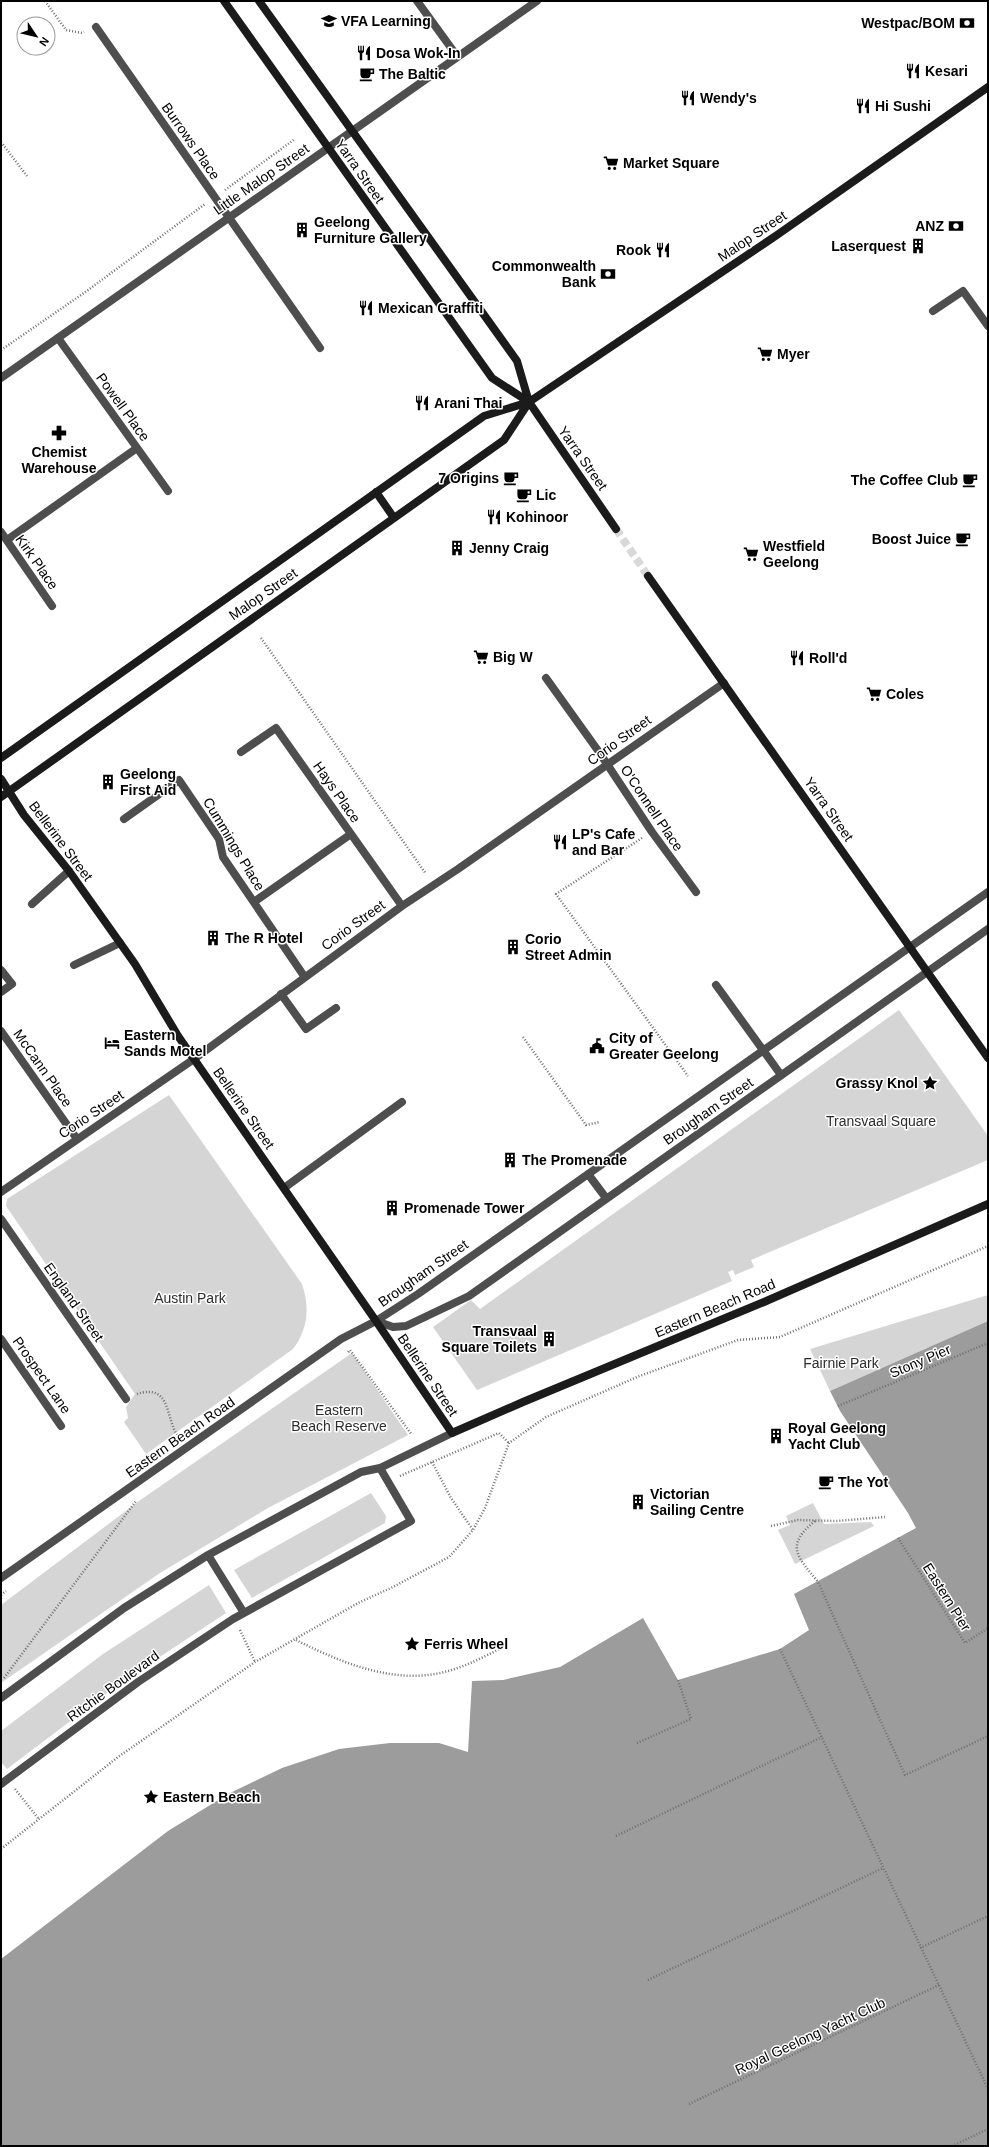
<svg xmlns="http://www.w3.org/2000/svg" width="989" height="2147" viewBox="0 0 989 2147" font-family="Helvetica,sans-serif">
<rect width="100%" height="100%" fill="#fff"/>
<path fill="#d5d5d5" d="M899,1010L988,1136V1160L751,1260L754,1267L735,1275L733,1270L728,1272L732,1281L477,1390L433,1327L471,1300L480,1309Z
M169,1095L302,1284C310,1307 308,1329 293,1349L146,1454L124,1422L128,1418L126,1407L135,1394L133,1391L6,1206L7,1199Z
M988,1295V1321L830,1391L810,1349Z
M352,1353L408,1435L268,1508L160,1573L1,1683V1605L139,1501Z
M371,1493L386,1516L385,1523L252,1598L234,1570Z
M813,1503L824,1524L871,1522L874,1526L795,1564L778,1530L790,1525L786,1516Z
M209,1585L226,1613L122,1682L7,1769L1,1762V1731L103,1654Z"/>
<path fill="#9c9c9c" d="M988,1321V2146H1V1959L168,1831L228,1794L282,1768L339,1749L390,1743H439L468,1752L472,1681L503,1680L560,1667L643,1618L678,1680L780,1649L809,1630L794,1594L916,1528L908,1513L840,1411L830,1391Z"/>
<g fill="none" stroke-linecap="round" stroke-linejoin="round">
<path stroke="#d9d9d9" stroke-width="8" stroke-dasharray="8 4" stroke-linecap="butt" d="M616,529L648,576"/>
<path stroke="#707070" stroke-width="2.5" stroke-dasharray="1 2" stroke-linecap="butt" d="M45,1L66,30L82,33L84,32
M1,142L27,176
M225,190L295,139
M1,350L84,293L205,204
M261,638L426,874
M642,838L556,894L688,1076
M523,1037L586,1125L600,1122
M348,1352L350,1350L412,1435
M137,1394C172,1383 165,1419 178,1436
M838,1406L988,1343
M432,1462L451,1498L473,1530
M400,1476L499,1433L509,1443
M815,1521C784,1546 798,1557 818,1582L905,1775L988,1736
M771,1526L798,1520L836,1521L885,1517
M898,1538L965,1643L988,1628
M1,1595L6,1591
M240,1630L255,1662
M296,1640C342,1663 396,1686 448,1671C467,1666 485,1656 502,1648
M780,1649L988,2089
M4,1678L136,1501
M637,1743L691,1719L678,1680
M15,1789L38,1818
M616,1836L822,1737
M1,1849L118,1757L255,1662L358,1603L393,1587L449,1557L473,1530L485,1508L509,1443L546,1417L637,1377L738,1340L780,1337L988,1246
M920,1948L988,1916
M648,1980L883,1868
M689,2104L939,1985
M952,2146L988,2129"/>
<path stroke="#4e4e4e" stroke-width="8" d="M417,1L457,56
M96,27L320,348
M933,311L963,291L988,326
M58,338L168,491
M1,532L52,606
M7,540L137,448
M546,678L599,752L652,832L696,892
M241,752L276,728L402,906
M124,819L179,780L219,839L223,857L304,976
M254,902L351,834
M32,904L69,871
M74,965L120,943
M1,970L12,984L1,992
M716,985L781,1075
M281,994L306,1029L336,1008
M1,1031L77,1139
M194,1059L402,906L458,869L724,683
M284,1188L402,1102
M1,1339L61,1426
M208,1555L244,1613
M1,1698L124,1608L208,1555L361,1472L380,1468L452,1433
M1,1784L138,1682L233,1619L411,1521L380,1468"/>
<path stroke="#4e4e4e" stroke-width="8" d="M1,378L537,1
M588,1174L606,1198
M1,1192L194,1059
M1,1219L126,1399
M376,1321L393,1327L406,1326L469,1296L988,929
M1,1578L341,1339L376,1321L418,1294L988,892"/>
<path stroke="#1b1b1b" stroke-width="8" d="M224,1L492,378L529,402
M259,1L517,361L529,402L616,529
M376,492L394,518
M648,576L988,1058
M1,758L484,416L529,402L777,235L988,87
M1,779L24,815L69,871L135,964L178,1036L376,1321L452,1433L523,1402L764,1302L988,1204
M1,797L504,440L529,402"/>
</g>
<defs>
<g id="university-bare" transform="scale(1.2)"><path d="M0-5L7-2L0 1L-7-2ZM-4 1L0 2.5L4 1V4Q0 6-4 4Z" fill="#000" stroke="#fff" stroke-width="2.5" paint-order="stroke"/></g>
<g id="bank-bare" transform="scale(1.2)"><path d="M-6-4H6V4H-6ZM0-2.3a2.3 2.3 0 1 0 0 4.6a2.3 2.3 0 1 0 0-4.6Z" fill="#000" stroke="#fff" stroke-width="2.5" paint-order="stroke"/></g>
<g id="restaurant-bare" transform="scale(1.2)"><path d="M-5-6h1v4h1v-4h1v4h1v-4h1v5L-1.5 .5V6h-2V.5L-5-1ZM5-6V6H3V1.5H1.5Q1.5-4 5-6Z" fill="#000" stroke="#fff" stroke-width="2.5" paint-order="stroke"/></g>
<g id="cafe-bare" transform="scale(1.2)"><path d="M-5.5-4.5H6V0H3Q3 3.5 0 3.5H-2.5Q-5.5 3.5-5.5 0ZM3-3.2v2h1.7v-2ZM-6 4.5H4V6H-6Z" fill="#000" stroke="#fff" stroke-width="2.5" paint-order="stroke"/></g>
<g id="supermarket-bare" transform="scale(1.2)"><path d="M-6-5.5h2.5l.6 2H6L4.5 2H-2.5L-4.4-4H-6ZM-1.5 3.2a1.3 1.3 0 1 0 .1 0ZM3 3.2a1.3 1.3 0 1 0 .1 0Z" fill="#000" stroke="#fff" stroke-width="2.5" paint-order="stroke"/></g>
<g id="building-bare" transform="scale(1.2)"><path d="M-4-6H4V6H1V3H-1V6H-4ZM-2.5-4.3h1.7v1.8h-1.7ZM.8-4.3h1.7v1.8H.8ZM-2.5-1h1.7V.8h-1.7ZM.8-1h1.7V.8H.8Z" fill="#000" stroke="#fff" stroke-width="2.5" paint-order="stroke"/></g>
<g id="pharmacy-bare" transform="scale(1.2)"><path d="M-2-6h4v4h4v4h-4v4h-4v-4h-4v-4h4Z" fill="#000" stroke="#fff" stroke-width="2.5" paint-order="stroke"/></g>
<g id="hotel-bare" transform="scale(1.2)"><path d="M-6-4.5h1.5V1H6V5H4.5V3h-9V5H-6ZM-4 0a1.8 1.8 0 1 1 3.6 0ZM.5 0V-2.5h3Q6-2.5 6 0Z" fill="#000" stroke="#fff" stroke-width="2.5" paint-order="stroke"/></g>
<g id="civic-bare" transform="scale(1.2)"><path d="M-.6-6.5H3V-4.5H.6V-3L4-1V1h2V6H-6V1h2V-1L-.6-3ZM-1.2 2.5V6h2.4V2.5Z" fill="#000" stroke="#fff" stroke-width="2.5" paint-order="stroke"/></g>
<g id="sight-bare" transform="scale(1.2)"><path d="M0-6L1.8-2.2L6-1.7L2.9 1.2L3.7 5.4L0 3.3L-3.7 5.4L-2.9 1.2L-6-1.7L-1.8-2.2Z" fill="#000" stroke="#fff" stroke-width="2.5" paint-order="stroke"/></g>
</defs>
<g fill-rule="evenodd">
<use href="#university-bare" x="329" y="21"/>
<use href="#bank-bare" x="967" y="23"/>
<use href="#restaurant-bare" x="364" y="53"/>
<use href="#restaurant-bare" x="913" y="71"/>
<use href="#cafe-bare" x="367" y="74"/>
<use href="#restaurant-bare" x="688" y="98"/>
<use href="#restaurant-bare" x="863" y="106"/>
<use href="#supermarket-bare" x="611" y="163"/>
<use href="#bank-bare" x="956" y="226"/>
<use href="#building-bare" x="302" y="230"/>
<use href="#building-bare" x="918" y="246"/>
<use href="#restaurant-bare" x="663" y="250"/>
<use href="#bank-bare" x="608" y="274"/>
<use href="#restaurant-bare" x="366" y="308"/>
<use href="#supermarket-bare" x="765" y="354"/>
<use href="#restaurant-bare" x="422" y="403"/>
<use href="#pharmacy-bare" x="59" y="433"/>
<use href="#cafe-bare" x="511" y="478"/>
<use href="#cafe-bare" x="970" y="480"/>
<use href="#cafe-bare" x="524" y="495"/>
<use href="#restaurant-bare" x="494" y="517"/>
<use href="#cafe-bare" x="963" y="539"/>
<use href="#building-bare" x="457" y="548"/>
<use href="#supermarket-bare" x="751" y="554"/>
<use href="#supermarket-bare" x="481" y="657"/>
<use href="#restaurant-bare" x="797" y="658"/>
<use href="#supermarket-bare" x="874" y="694"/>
<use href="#building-bare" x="108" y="782"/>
<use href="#restaurant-bare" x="560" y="842"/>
<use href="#building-bare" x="213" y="938"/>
<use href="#building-bare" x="513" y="947"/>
<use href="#hotel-bare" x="112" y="1043"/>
<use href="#civic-bare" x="597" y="1046"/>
<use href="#sight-bare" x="930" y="1083"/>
<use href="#building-bare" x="510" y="1160"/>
<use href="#building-bare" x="392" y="1208"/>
<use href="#building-bare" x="549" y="1339"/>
<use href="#building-bare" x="776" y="1436"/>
<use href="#cafe-bare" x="826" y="1482"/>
<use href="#building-bare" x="638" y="1502"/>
<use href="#sight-bare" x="412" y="1644"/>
<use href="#sight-bare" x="151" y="1797"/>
</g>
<g text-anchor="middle" stroke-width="3" stroke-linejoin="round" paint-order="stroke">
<g font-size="14" font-weight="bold" fill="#000" stroke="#fff" text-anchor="start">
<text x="341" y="26">VFA Learning</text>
<text x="955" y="28" text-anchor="end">Westpac/BOM</text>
<text x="376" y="58">Dosa Wok-In</text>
<text x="925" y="76">Kesari</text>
<text x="379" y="79">The Baltic</text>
<text x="700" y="103">Wendy's</text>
<text x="875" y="111">Hi Sushi</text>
<text x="623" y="168">Market Square</text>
<text x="314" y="227">Geelong<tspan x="314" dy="16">Furniture Gallery</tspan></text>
<text x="944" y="231" text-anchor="end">ANZ</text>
<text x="906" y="251" text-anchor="end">Laserquest</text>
<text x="651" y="255" text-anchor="end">Rook</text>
<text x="596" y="271" text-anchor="end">Commonwealth<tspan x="596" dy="16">Bank</tspan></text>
<text x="378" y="313">Mexican Graffiti</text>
<text x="777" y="359">Myer</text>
<text x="434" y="408">Arani Thai</text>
<text x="59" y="457" text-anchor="middle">Chemist<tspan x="59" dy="16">Warehouse</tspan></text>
<text x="499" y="483" text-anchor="end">7 Origins</text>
<text x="958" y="485" text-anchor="end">The Coffee Club</text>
<text x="536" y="500">Lic</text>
<text x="506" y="522">Kohinoor</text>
<text x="951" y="544" text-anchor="end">Boost Juice</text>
<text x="763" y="551">Westfield<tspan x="763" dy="16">Geelong</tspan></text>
<text x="469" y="553">Jenny Craig</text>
<text x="493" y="662">Big W</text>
<text x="809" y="663">Roll'd</text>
<text x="886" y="699">Coles</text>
<text x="120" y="779">Geelong<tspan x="120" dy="16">First Aid</tspan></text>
<text x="572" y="839">LP's Cafe<tspan x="572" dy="16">and Bar</tspan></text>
<text x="225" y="943">The R Hotel</text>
<text x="525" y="944">Corio<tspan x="525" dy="16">Street Admin</tspan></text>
<text x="124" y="1040">Eastern<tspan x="124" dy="16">Sands Motel</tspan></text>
<text x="609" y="1043">City of<tspan x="609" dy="16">Greater Geelong</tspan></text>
<text x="918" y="1088" text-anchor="end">Grassy Knol</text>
<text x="522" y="1165">The Promenade</text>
<text x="404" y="1213">Promenade Tower</text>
<text x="537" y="1336" text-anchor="end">Transvaal<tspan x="537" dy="16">Square Toilets</tspan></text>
<text x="788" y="1433">Royal Geelong<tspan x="788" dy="16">Yacht Club</tspan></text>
<text x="838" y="1487">The Yot</text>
<text x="650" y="1499">Victorian<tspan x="650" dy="16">Sailing Centre</tspan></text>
<text x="424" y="1649">Ferris Wheel</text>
<text x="163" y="1802">Eastern Beach</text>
</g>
<g font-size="14" fill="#000" stroke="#fff">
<text transform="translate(191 141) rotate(55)" y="5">Burrows Place</text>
<text transform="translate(360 171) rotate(55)" y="5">Yarra Street</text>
<text transform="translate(261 179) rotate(-35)" y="5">Little Malop Street</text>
<text transform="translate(752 236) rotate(-34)" y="5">Malop Street</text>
<text transform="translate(123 407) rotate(54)" y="5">Powell Place</text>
<text transform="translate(583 458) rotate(55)" y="5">Yarra Street</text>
<text transform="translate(37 562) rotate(55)" y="5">Kirk Place</text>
<text transform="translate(263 594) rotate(-35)" y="5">Malop Street</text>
<text transform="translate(619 740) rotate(-36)" y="5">Corio Street</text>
<text transform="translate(337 792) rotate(55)" y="5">Hays Place</text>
<text transform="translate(652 808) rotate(56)" y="5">O'Connell Place</text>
<text transform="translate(829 809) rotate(55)" y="5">Yarra Street</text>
<text transform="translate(61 841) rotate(53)" y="5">Bellerine Street</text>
<text transform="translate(234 844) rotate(59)" y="5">Cummings Place</text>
<text transform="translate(353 925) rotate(-36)" y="5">Corio Street</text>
<text transform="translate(43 1068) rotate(55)" y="5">McCann Place</text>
<text transform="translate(244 1108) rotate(55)" y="5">Bellerine Street</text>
<text transform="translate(708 1111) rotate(-35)" y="5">Brougham Street</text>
<text transform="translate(91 1114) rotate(-34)" y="5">Corio Street</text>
<text transform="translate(423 1273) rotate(-35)" y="5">Brougham Street</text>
<text transform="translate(74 1302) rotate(55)" y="5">England Street</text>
<text transform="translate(715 1308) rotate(-23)" y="5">Eastern Beach Road</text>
<text transform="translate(920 1361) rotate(-23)" y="5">Stony Pier</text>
<text transform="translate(42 1375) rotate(55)" y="5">Prospect Lane</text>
<text transform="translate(428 1375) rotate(56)" y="5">Bellerine Street</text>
<text transform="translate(180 1437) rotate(-35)" y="5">Eastern Beach Road</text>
<text transform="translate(947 1597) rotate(58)" y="5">Eastern Pier</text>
<text transform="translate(113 1686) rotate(-36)" y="5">Ritchie Boulevard</text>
<text transform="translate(810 2036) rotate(-25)" y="5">Royal Geelong Yacht Club</text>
</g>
<g font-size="14" fill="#2c2c2c" stroke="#fff">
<text x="881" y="1126">Transvaal Square</text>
<text x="190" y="1303">Austin Park</text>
<text x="841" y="1368">Fairnie Park</text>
<text x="339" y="1415">Eastern<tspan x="339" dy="16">Beach Reserve</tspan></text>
</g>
</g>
<rect width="989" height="2147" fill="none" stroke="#000000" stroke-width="4"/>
<g transform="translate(36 36) rotate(125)"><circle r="19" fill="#ffffff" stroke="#999999"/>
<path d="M0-3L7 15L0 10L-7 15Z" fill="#000000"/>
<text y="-6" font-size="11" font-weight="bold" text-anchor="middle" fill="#000000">N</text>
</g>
</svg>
